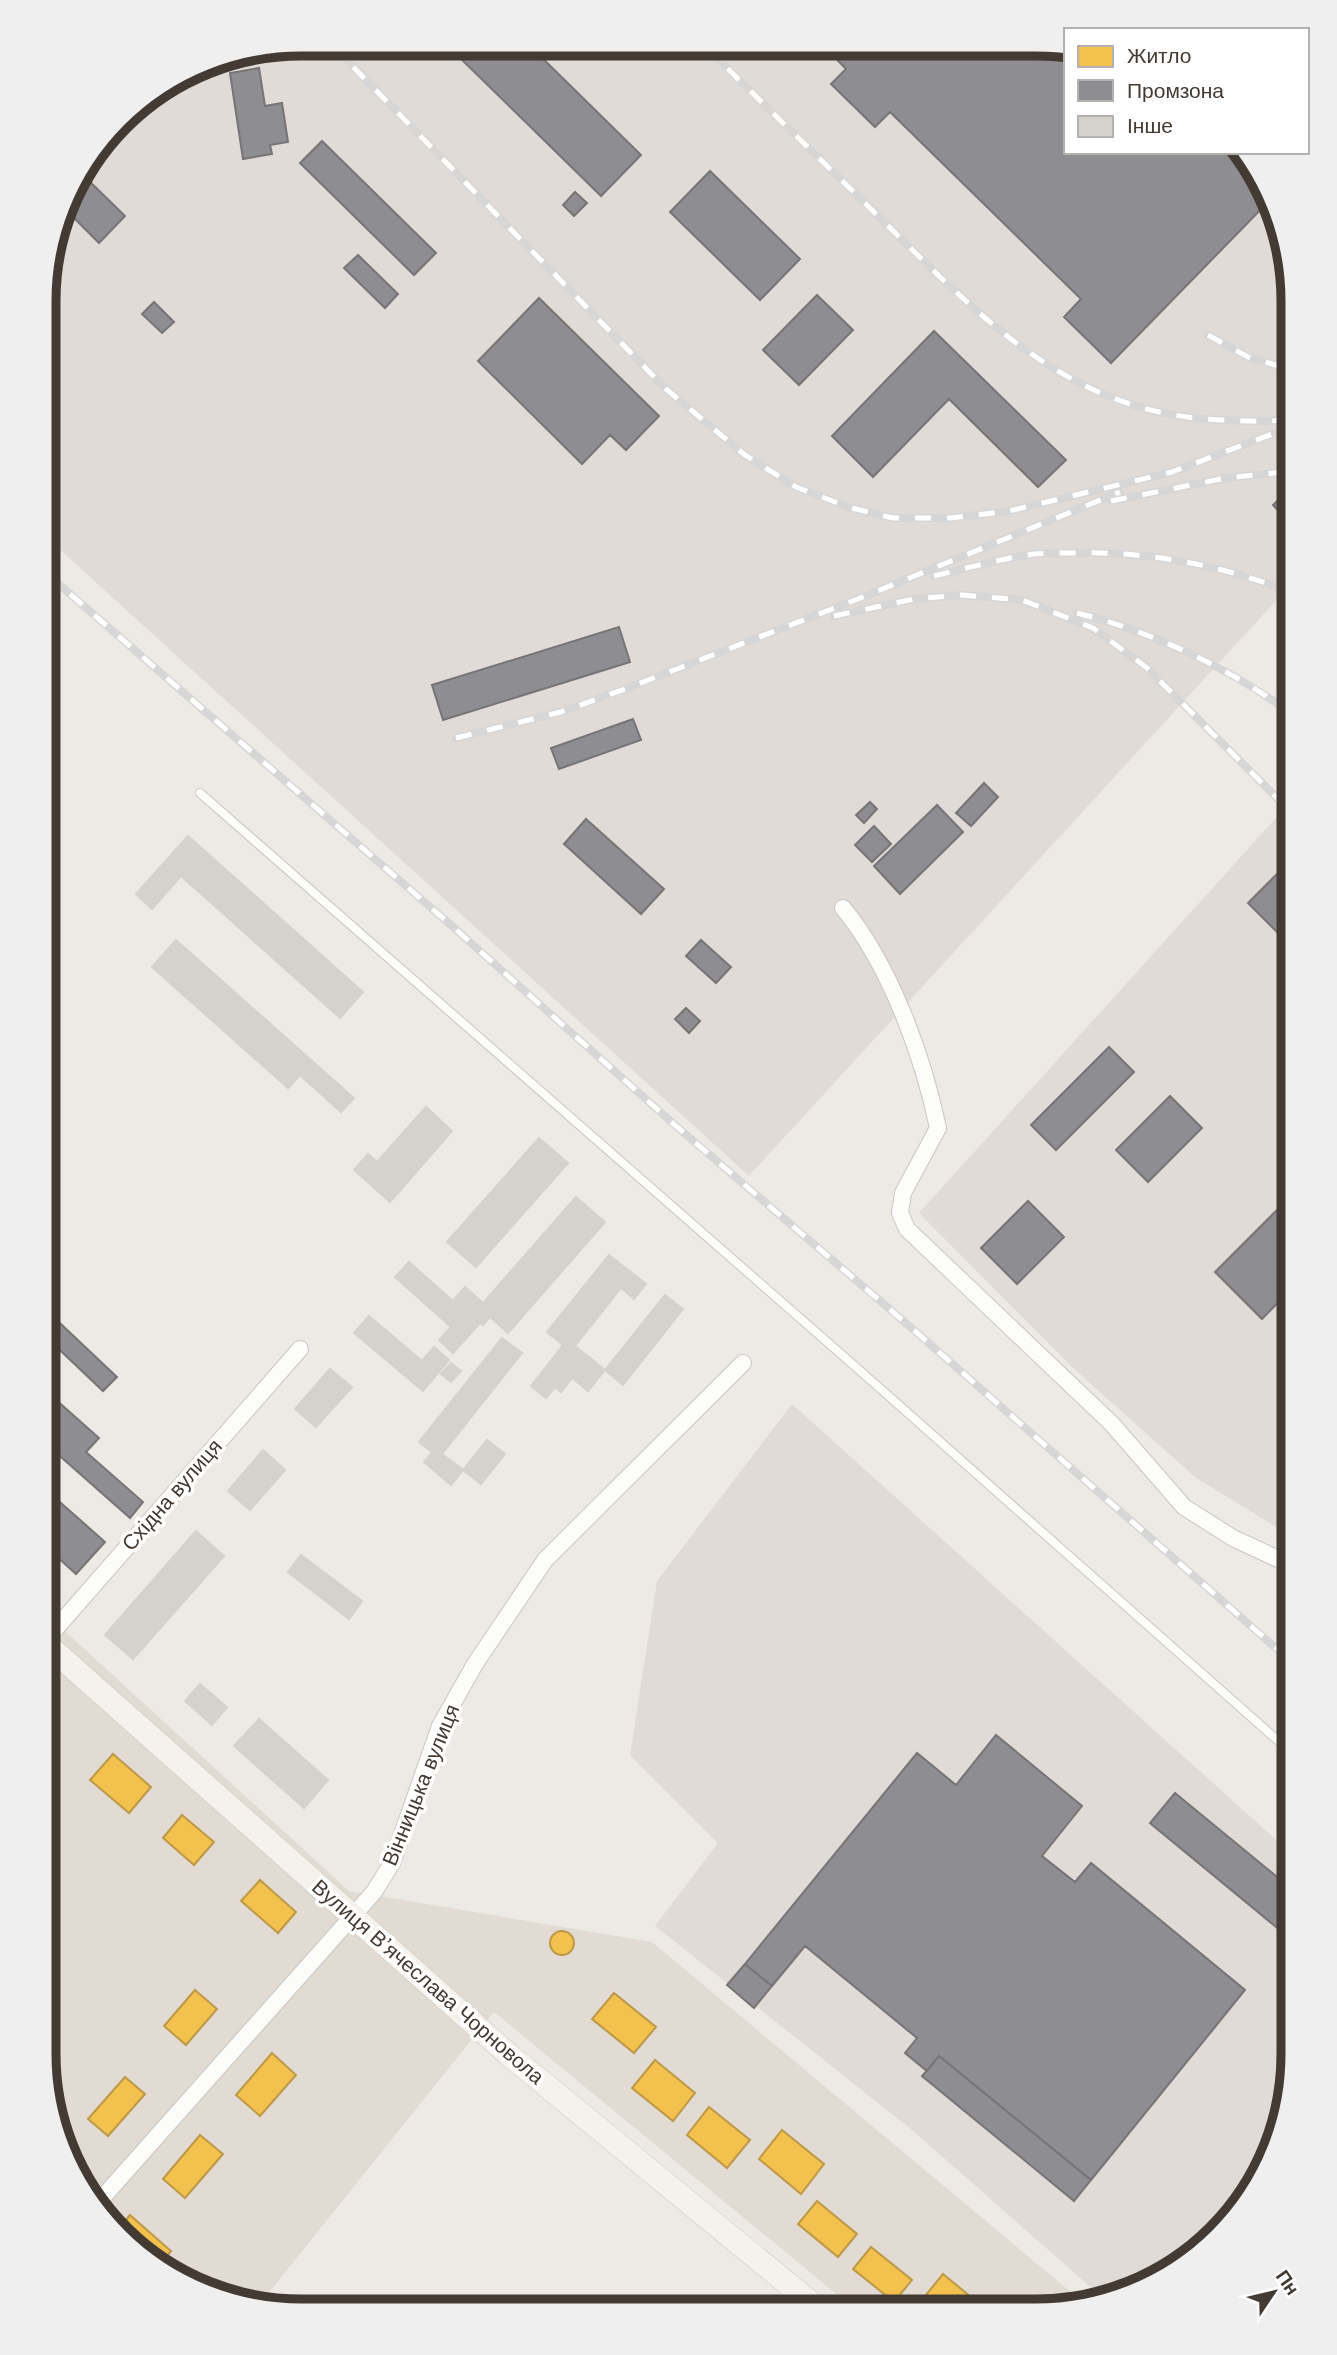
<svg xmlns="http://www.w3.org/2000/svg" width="1337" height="2355" viewBox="0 0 1337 2355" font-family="Helvetica,sans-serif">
<rect width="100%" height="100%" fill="#edeae6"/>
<path fill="#e1dbd3" d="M44,1612L349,1891L652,1942L1084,2303L1036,2311H857L494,2012L258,2306L188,2285L132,2248L87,2197L58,2137L44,2054Z"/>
<path fill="#e0dbd7" d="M301,44L1066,48V152H1245L1250,158L1279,218L1293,301V582L749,1176L46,537V268L70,187L131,108L203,63Z
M1293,799V1537L1196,1478L1071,1366L919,1213Z
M792,1404L1293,1855V2071L1279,2137L1240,2210L1192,2258L1119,2297L1105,2300L912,2130L655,1926L718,1843L630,1755L657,1581Z"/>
<path fill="#f2c14e" stroke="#bd9846" stroke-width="2" d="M113,1754L151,1787L129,1813L90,1780Z
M182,1815L214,1842L194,1865L163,1838Z
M260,1880L296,1912L278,1933L241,1901Z
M550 1943a12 12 0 1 1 24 0a12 12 0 1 1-24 0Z
M195,1990L217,2009L186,2045L164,2026Z
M614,1993L656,2027L634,2053L592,2019Z
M272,2053L296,2075L260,2116L236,2095Z
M655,2060L695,2093L673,2121L632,2088Z
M125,2077L145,2094L108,2136L88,2119Z
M709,2107L750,2140L727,2168L687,2135Z
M782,2130L824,2164L801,2194L759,2159Z
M200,2135L223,2154L185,2198L163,2179Z
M817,2201L857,2234L838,2257L798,2224Z
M130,2215L171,2251L159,2266L132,2248L117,2231Z
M871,2247L912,2280L894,2302L853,2269Z
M943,2274L982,2306L977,2311H943L925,2296Z"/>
<path fill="#8d8d92" stroke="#767476" stroke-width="2" d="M469,45H529L641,155L601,196L458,56Z
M825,47L1066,48V152H1245L1270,200L1111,363L1064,317L1081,299L890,112L875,127L831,84L846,69Z
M259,68L265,106L282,103L288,142L270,145L272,154L243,159L230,73Z
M322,141L436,253L414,275L300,163Z
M710,171L800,259L760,300L670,212Z
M81,173L125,216L99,243L64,208L70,187Z
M575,192L587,203L574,216L563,205Z
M358,255L398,294L385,308L344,268Z
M817,295L853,330L799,385L763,350Z
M539,298L659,416L626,450L610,435L582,464L478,361Z
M154,302L174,322L162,333L142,314Z
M934,331L1066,460L1038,487L949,399L873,477L832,436Z
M1293,486V510L1285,518L1273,505Z
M619,627L630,662L443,720L432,685Z
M633,719L641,740L559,769L551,748Z
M984,783L998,797L971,826L956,813Z
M870,802L877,809L864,823L856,815Z
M937,805L963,832L900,894L874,866Z
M586,819L664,889L641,914L564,844Z
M874,826L891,844L872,862L855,845Z
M1293,858V948L1248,903Z
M701,940L731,967L716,983L686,956Z
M686,1008L700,1021L689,1033L675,1019Z
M1109,1047L1134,1072L1056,1150L1031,1125Z
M1170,1096L1202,1128L1148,1182L1116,1150Z
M1293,1194V1287L1262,1319L1215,1272Z
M1028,1201L1064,1237L1017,1284L981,1248Z
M45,1309L117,1377L103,1391L45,1336Z
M45,1390L99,1438L86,1452L143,1502L130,1518L44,1442Z
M44,1488L105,1542L76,1574L44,1545Z
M996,1735L1082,1806L1042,1856L1075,1882L1091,1863L1245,1990L1091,2180L939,2056L927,2071L905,2053L917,2038L805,1946L772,1986L745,1964L917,1753L956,1785Z
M1175,1793L1293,1890V1941L1150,1823Z
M745,1964L772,1986L754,2008L727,1985Z
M939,2056L1091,2180L1074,2201L922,2076Z
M1242,2200L1245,2202L1240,2210L1224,2227L1222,2225Z"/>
<path fill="#d5d1cd" stroke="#d5d1cc" stroke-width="2" d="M188,836L363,992L340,1018L181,876L152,909L136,894Z
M176,940L213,973L189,1000L152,967Z
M213,973L354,1098L341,1112L300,1075L288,1088L189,1000Z
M426,1107L452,1131L390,1202L354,1170L368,1154L377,1162Z
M539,1138L568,1163L537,1198L509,1172Z
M509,1172L537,1198L476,1267L447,1242Z
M576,1197L605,1222L508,1333L490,1317L483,1325L480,1323L453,1353L439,1340L451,1327L395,1277L409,1262L453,1301L465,1287L483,1303Z
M609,1255L646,1284L634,1299L621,1288L575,1346L605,1370L588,1391L572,1378L561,1392L555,1387L546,1398L531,1386L563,1345L547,1332Z
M665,1295L683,1309L623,1385L605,1370Z
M369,1316L422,1361L434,1347L449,1360L423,1391L354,1333Z
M502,1338L522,1353L442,1454L463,1470L451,1485L424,1462L432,1452L419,1442Z
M451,1363L461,1371L451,1382L441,1374Z
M330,1369L352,1387L316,1427L295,1409Z
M487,1440L505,1454L481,1484L463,1470Z
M263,1450L285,1470L250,1510L228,1491Z
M196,1531L224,1556L133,1659L105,1635Z
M301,1555L362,1601L349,1619L288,1572Z
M200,1684L227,1707L212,1725L185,1701Z
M259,1719L328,1780L304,1808L234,1746Z"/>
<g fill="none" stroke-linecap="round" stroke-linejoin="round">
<g stroke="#c9c6c2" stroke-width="10">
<path id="lane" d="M200,793L857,1368L1293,1754"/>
</g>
<g stroke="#c9c6c2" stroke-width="18">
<path id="street" d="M843,908C890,965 923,1056 938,1128L903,1193L900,1213L907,1229L1112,1424L1184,1507L1233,1538L1293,1566
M44,1642L300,1349
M95,2206L374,1892L392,1863L440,1726L475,1664L545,1560L743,1363"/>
</g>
<g stroke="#ccc6bd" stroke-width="24">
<path id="secondary" d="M44,1642L508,2054L821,2311"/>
</g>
<use href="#lane" stroke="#fcfcfb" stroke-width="8"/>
<use href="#street" stroke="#fcfcfb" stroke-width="16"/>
<use href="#secondary" stroke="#f5f2ed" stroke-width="23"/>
<g stroke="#d7d6d6" stroke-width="8">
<path id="rail" d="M331,44L666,389L745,455L796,487L848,507L893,518H951L1009,511L1172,472L1293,426
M705,46C760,101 816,155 871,209C976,312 1067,416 1225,420C1248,421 1271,423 1293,418
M1208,335L1248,357L1293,370
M1111,501L1226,478L1293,471
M46,573L452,926L676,1126L907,1324L1293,1663
M934,576C967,568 1000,559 1034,554C1046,553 1059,553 1072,553C1148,551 1222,565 1293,593
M1077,613C1151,631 1232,669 1293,715
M834,616L914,599L962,595L1022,600L1093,628L1147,668L1293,814
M456,738L561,712L625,689L863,597L1120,492"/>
</g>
<use href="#rail" stroke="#fff" stroke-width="5" stroke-dasharray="16" stroke-linecap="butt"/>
</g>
<g text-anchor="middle" stroke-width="7" stroke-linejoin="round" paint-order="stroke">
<g font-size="21" fill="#423a33" stroke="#fff">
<text transform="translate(172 1495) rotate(-49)" y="7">Східна вулиця</text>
<text transform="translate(421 1785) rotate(-68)" y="7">Вінницька вулиця</text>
<text transform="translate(428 1982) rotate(41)" y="7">Вулиця Вʼячеслава Чорновола</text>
</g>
</g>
<path d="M0 0H1337V2355H0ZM301 56H1036A245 245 0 0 1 1281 301V2054A245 245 0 0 1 1036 2299H301A245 245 0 0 1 56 2054V301A245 245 0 0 1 301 56Z" fill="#f0efef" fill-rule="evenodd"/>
<path fill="none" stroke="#423a33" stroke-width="9" d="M301 56H1036A245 245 0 0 1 1281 301V2054A245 245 0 0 1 1036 2299H301A245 245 0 0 1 56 2054V301A245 245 0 0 1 301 56Z"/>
<rect x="1064" y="28" width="245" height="126" fill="#ffffff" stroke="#b3b0ad" stroke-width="2"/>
<rect x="1078" y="46" width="35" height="21" fill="#f2c14e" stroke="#b3b0ad" stroke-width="2"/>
<text x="1127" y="63" font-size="21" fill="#423a33">Житло</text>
<rect x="1078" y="80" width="35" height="21" fill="#8d8d92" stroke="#b3b0ad" stroke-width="2"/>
<text x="1127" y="98" font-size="21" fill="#423a33">Промзона</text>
<rect x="1078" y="116" width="35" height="21" fill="#d5d1cd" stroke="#b3b0ad" stroke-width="2"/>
<text x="1127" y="133" font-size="21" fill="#423a33">Інше</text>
<g transform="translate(1274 2292) rotate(55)" stroke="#ffffff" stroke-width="5" paint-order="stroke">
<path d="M0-5L12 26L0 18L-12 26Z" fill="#423a33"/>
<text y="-10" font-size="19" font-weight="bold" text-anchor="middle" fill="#423a33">Пн</text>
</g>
</svg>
